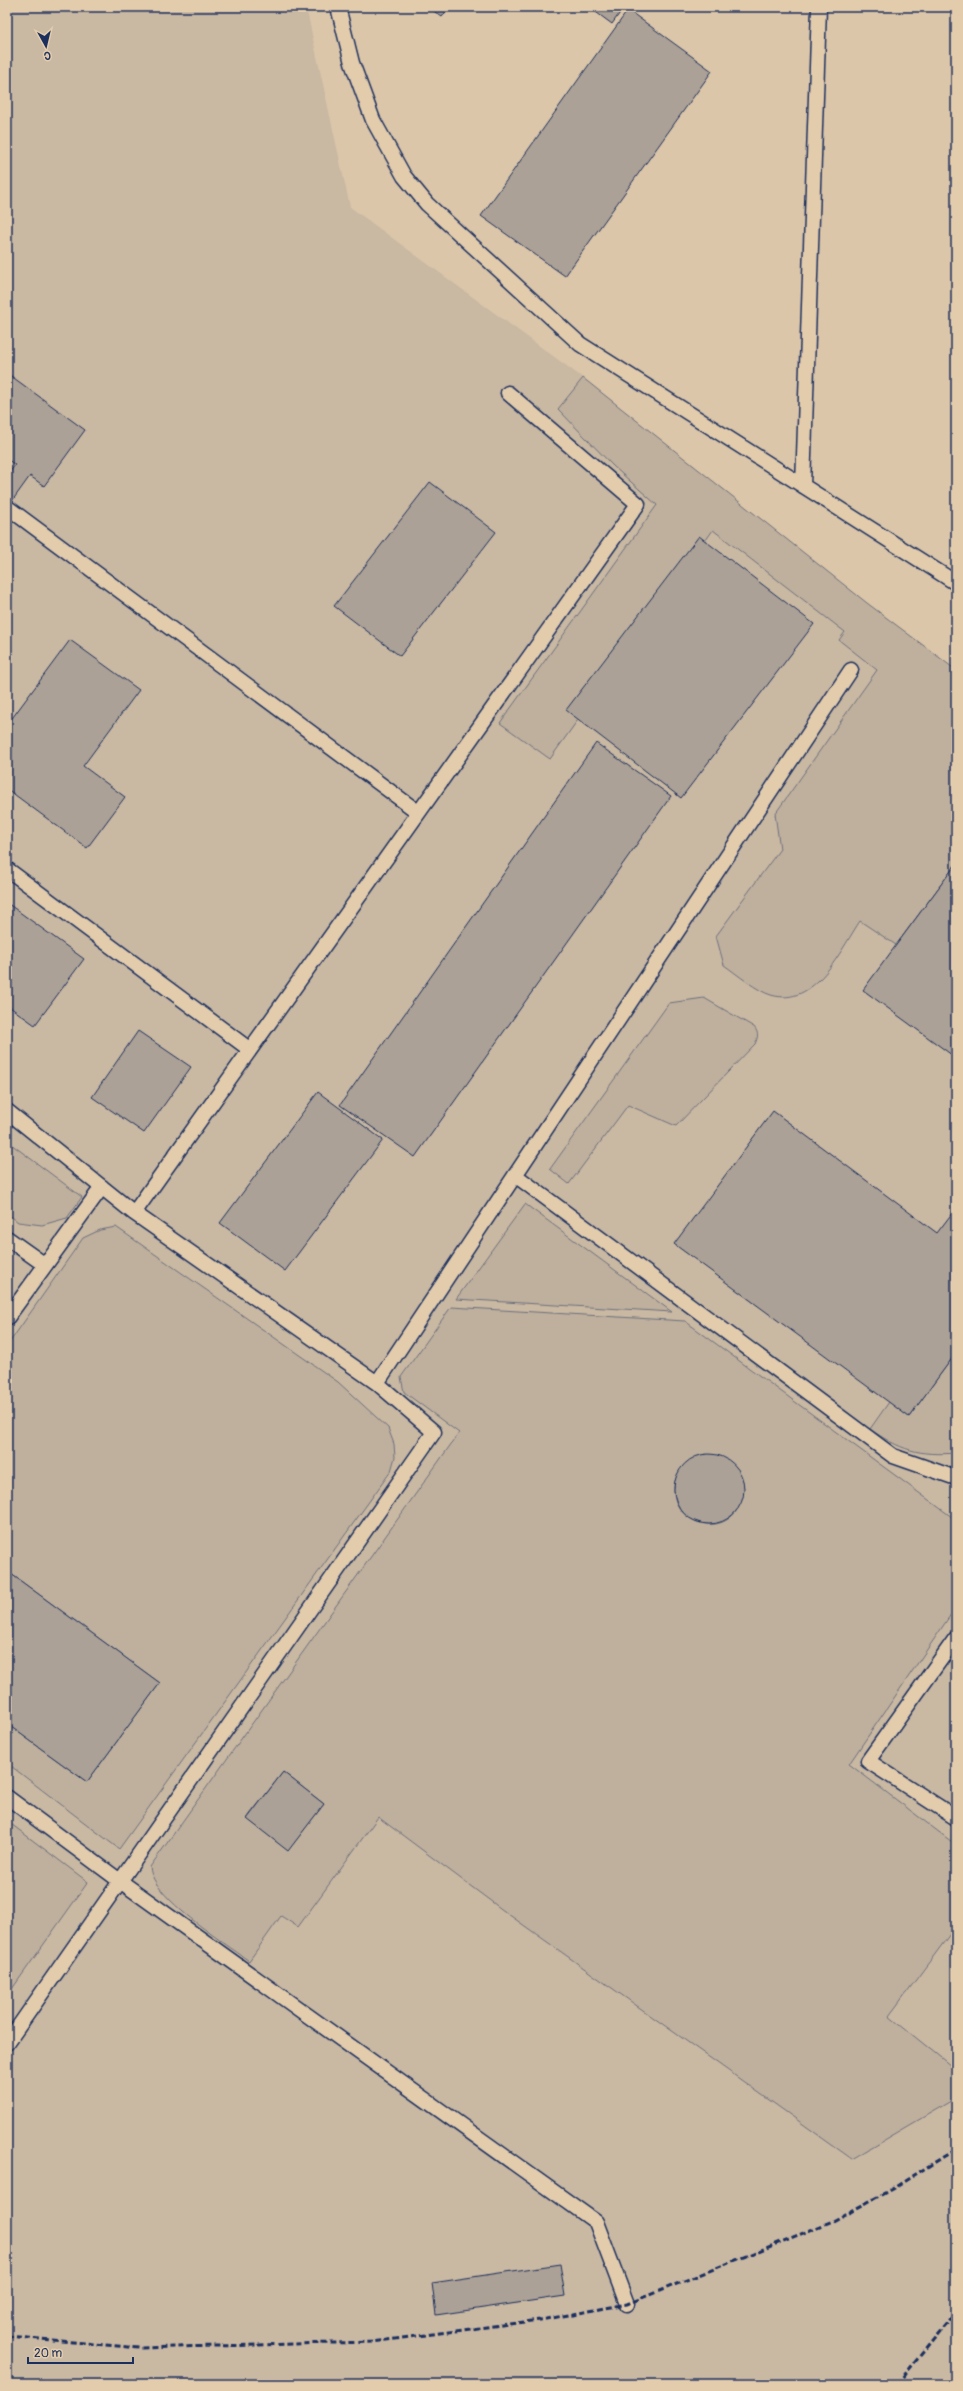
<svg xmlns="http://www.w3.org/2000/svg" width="963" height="2391" viewBox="0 0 963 2391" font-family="Pangolin,sans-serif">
<rect width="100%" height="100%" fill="#dbc6a9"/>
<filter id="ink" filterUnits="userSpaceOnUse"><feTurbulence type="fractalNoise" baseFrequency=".025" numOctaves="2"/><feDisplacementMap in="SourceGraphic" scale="8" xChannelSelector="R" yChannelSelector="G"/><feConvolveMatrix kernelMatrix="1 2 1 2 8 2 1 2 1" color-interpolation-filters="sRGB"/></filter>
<g filter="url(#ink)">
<path fill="#c9b8a2" d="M7,7H306L350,207L583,378L867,603L956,670V2384H7Z"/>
<path fill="#bfb09d" stroke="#6d707e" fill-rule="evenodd" d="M583,378L867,603L956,670V864L896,945L860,921C840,951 815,1008 771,995C757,991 737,974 724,965L716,936L780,849L775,814L877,670L839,640L845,632L713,530L550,759L500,723L657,505L613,466L558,409Z
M704,998L754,1027C759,1033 758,1037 755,1044L676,1126L628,1105L569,1184L550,1169L669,1003Z
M7,1141L82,1197L67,1218L42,1225L18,1222L7,1213Z
M525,1204L672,1312L456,1299Z
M116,1227L338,1382L388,1428L394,1444L395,1457L391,1471L119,1849L7,1763V1724L87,1782L160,1683L7,1571V1346L83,1238L100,1230Z
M451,1307L685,1321L956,1520V1607L849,1764L956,1845V1926L889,2016L956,2070V2098L852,2159L508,1914L378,1817L298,1927L281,1916L249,1961C224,1942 152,1898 150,1867L459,1433L404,1392L401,1377ZM705,1454C769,1458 745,1542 695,1521C686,1517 680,1511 676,1502C668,1479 683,1460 705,1454ZM283,1772L324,1804L288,1850L247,1818Z
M956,1353V1453C919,1456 900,1450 870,1429L889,1402L909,1417Z
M7,1821L88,1882L7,1996Z"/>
<path fill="#aca196" stroke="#1b2f5e" d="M428,7H449L442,17Z
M589,7H624L612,24Z
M628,10L712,71L565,276L481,216Z
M7,373L85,430L44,486L30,476L7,508V476L15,465L7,459Z
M430,482L496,532L400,656L334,606Z
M699,536L814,624L681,798L566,710Z
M70,640L139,690L83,766L125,797L87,848L7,789V725Z
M596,743L671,796L415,1157L340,1105Z
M956,864V1058L863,990Z
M7,903L84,959L35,1025L7,1005Z
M138,1031L191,1067L144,1133L92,1097Z
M318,1092L383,1140L285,1271L220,1223Z
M773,1111L937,1233L956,1208V1353L909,1417L674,1244Z
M674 1489a35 35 0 1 1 70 0a35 35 0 1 1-70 0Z
M7,1571L160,1683L87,1782L7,1724Z
M283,1772L324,1804L288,1851L247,1819Z
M560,2264L565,2296L436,2315L432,2283Z"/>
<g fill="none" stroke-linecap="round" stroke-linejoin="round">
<g stroke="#1b2f5e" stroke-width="17">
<path id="service" d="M338,7L352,63L373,120L404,176L427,204L580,344L956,583
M803,486L819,7
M7,507L418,812
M7,869L249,1049
M7,1111L134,1213L638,504L508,393
M515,1175L893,1456L956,1478
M134,1213L377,1383L851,670
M7,1238L45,1265
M7,1318L102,1187
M956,1638L868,1761L956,1818
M7,1797L120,1881L596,2222L627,2304
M7,2043L434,1432L377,1383"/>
</g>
<use href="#service" stroke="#e3ccac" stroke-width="14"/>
<path stroke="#1b2f5e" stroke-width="3" stroke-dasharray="6 3" stroke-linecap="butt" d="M7,2336L139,2348L372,2342L547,2319L627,2304L833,2221L892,2189L956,2149
M897,2384L956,2312"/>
</g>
</g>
<rect width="963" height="2391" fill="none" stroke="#e3ccac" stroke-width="24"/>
<rect x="12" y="12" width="939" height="2367" fill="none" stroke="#1b2f5e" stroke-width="1.5" filter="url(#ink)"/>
<g transform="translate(46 46) rotate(172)" stroke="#e3ccac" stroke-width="3" paint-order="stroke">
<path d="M0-3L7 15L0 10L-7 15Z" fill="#1b2f5e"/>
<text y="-6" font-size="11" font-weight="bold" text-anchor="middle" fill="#1b2f5e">С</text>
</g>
<path d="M28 2357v6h105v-6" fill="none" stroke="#1b2f5e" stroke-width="2"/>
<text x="34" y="2357" font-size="12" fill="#1b2f5e" stroke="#e3ccac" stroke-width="3" paint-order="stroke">20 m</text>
</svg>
